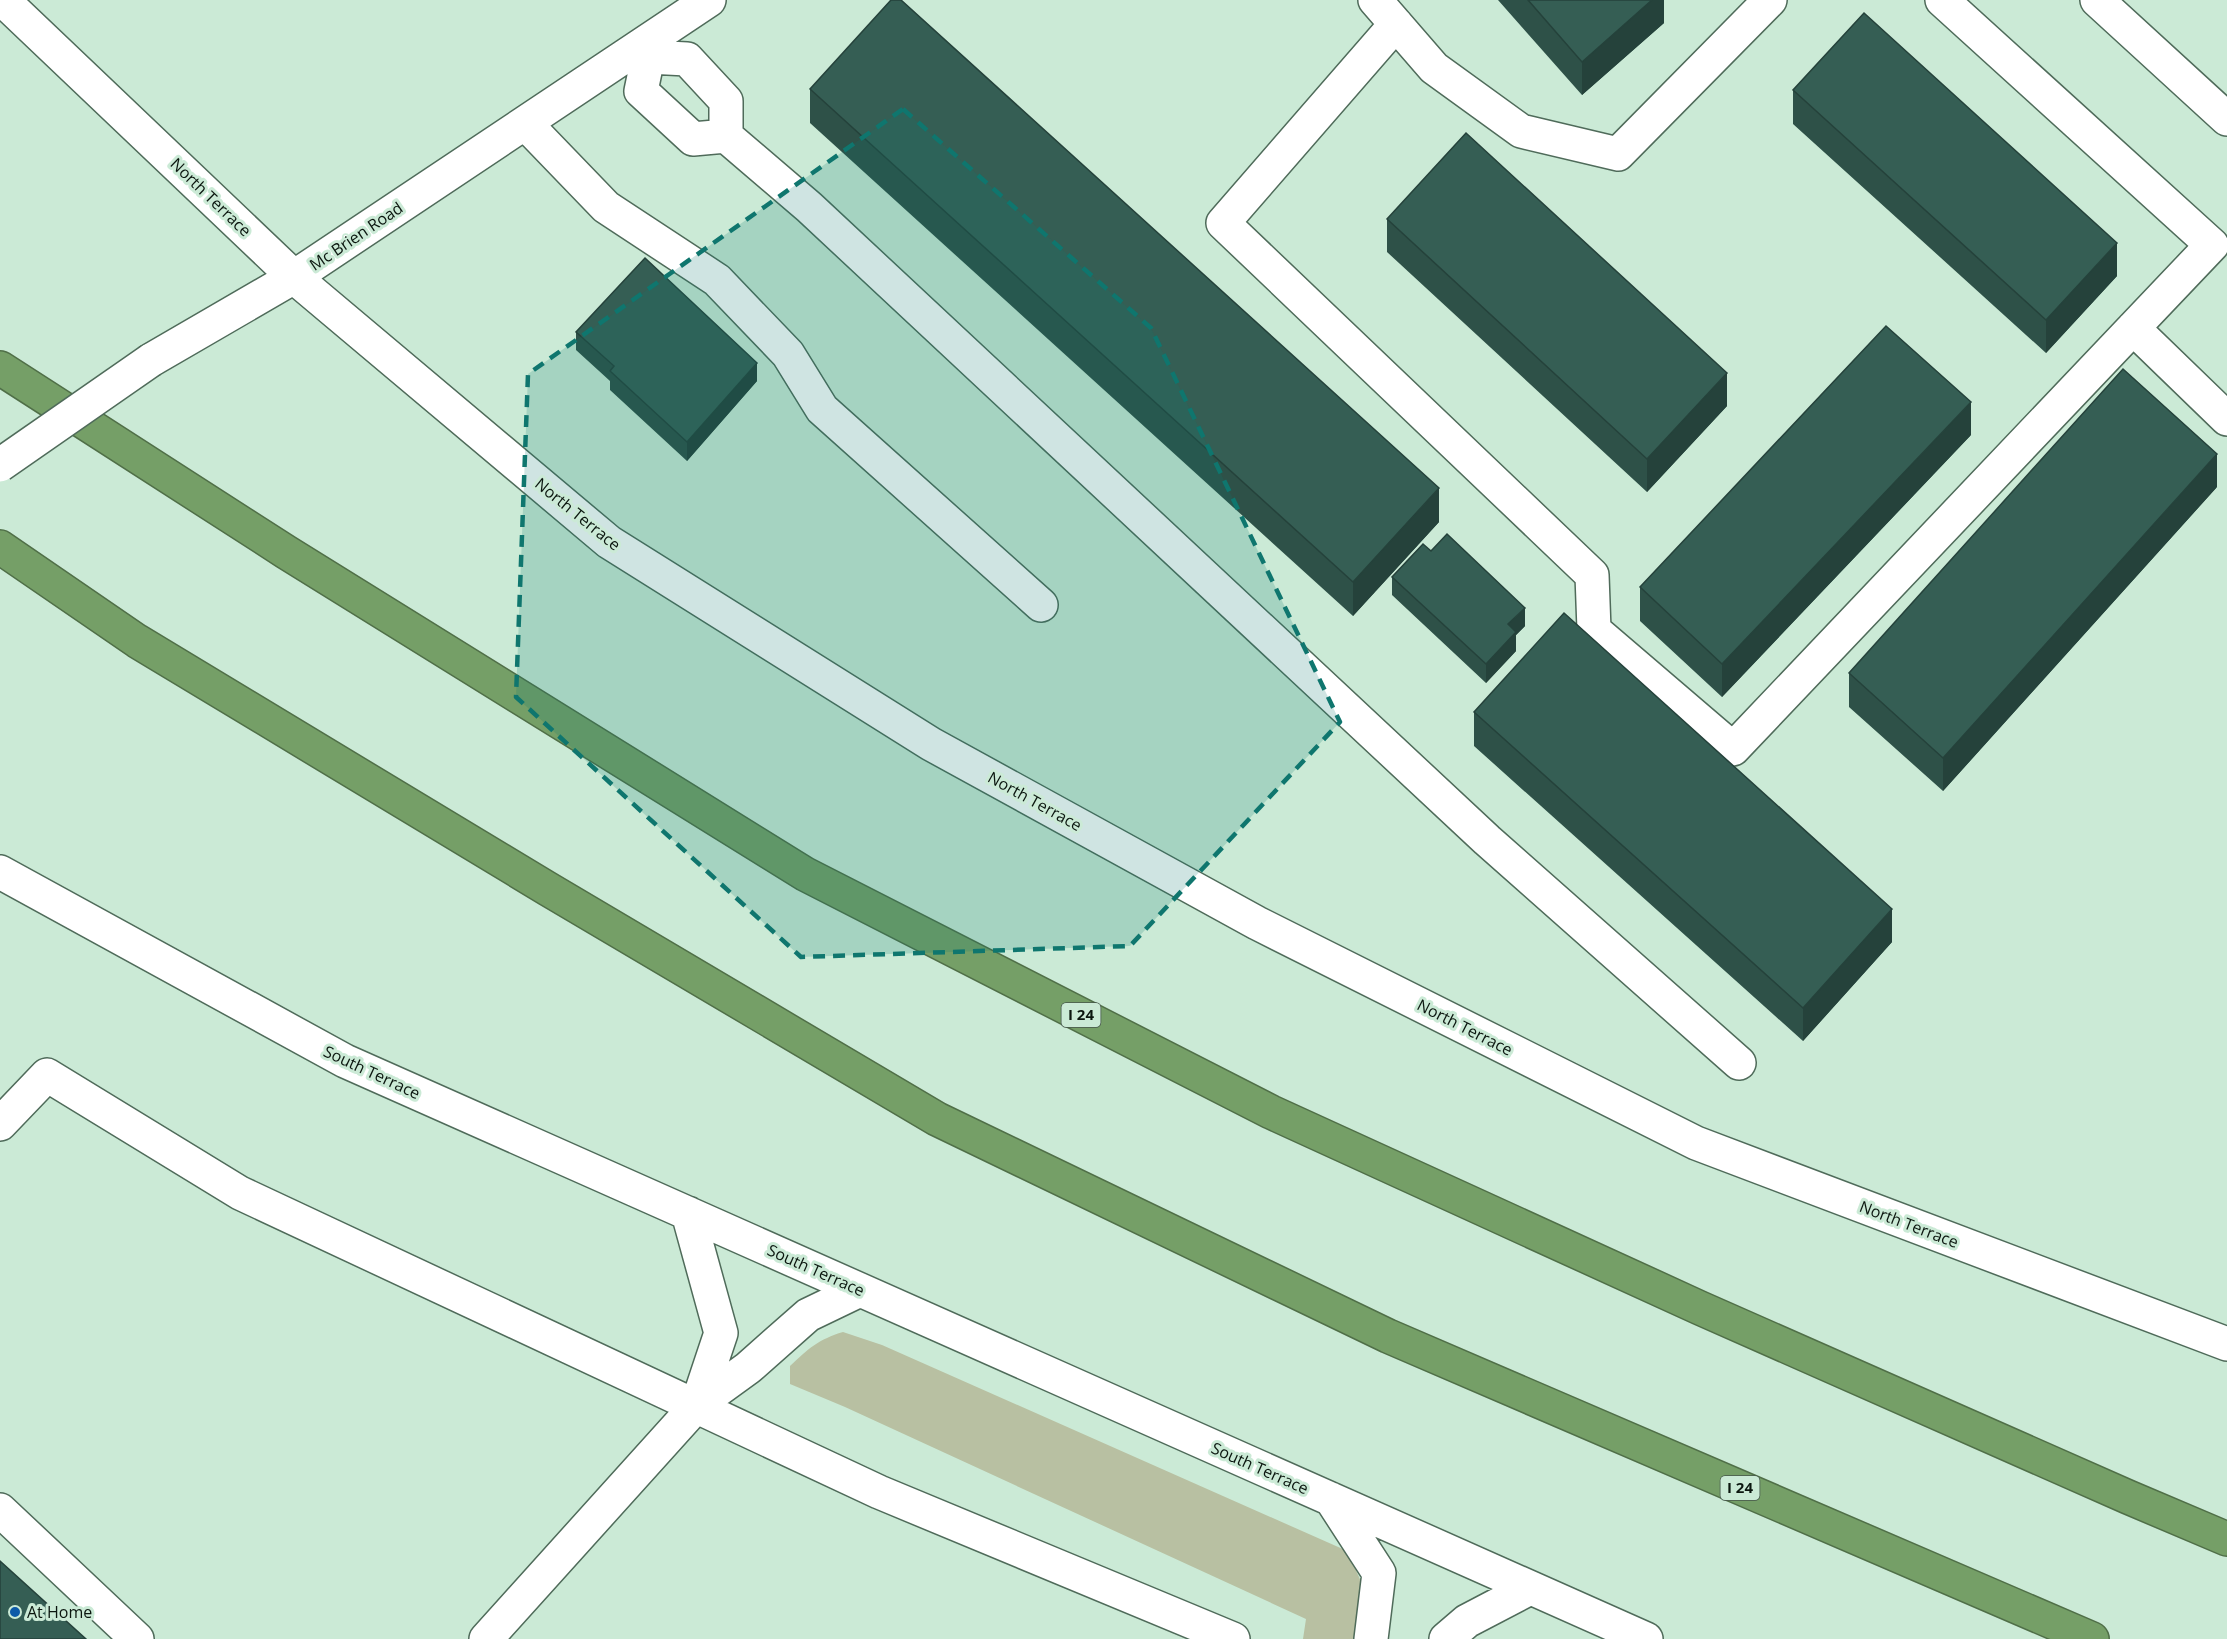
<svg xmlns="http://www.w3.org/2000/svg" width="2227" height="1639" viewBox="0 0 2227 1639" font-family="'Open Sans',sans-serif">
<rect width="100%" height="100%" fill="#cbead6"/>
<path fill="#b8c0a2" d="M843,1332L882,1345L1345,1550C1362,1580 1377,1608 1354,1639H1303L1306,1619L845,1407L790,1384V1366C808,1349 819,1339 843,1332Z"/>
<g fill="none" stroke-linecap="round" stroke-linejoin="round">
<g stroke="#4f6b5a" stroke-width="36">
<path id="minor" d="M3,0L294,277L609,542L931,744L1257,923L1696,1143L2227,1344
M1375,0L1434,68L1521,131L1618,154L1770,0
M2097,0L2227,119
M1396,24L1223,223L1592,575L1594,630L1733,749L2212,245L1942,0
M639,47L648,57L687,59L726,101V136
M648,57L641,91L693,139L726,136L809,207L1487,840L1739,1063
M525,123L606,207L717,280L788,354L822,409L1041,605
M2133,328L2227,419
M151,360L294,277L709,0
M0,872L345,1061L1646,1639
M0,1124L47,1075L240,1193L879,1492L1233,1639
M688,1213L721,1333L697,1405
M1331,1499L1379,1573L1371,1639
M0,1510L137,1639
M486,1639L697,1405L748,1368L808,1315L860,1290
M1446,1639L1467,1621L1530,1588"/>
</g>
<g stroke="#506f48" stroke-width="36">
<path id="highway" d="M0,368L286,552L805,874L1271,1112L1700,1308L2128,1497L2227,1539
M0,547L137,641L548,889L937,1119L1388,1336L2092,1639"/>
</g>
<use href="#minor" stroke="#fff" stroke-width="33"/>
<use href="#highway" stroke="#759f67" stroke-width="33"/>
<g stroke="#4f6b5a" stroke-width="36" stroke-linecap="butt">
<path id="minor-bridge" d="M0,465L151,360"/>
</g>
<use href="#minor-bridge" stroke="#fff" stroke-width="33"/>
</g>
<path fill="#2e5148" d="M1498,0H1664V23L1582,95Z
M810,89L1439,522L1353,616L810,123Z
M1793,90L2117,276L2046,353L1793,124Z
M1387,219L1727,406L1647,492L1387,252Z
M576,332L757,381L687,461L610,390V381L576,350Z
M1971,435L1722,697L1640,621V587Z
M2217,487L1943,791L1849,707V673Z
M1431,551L1525,626L1516,635V651L1486,683L1392,595V577Z
M1474,712L1892,942L1803,1041L1474,746Z"/>
<path fill="#25423b" d="M1652,0H1664V23L1582,95V62Z
M2117,243V276L2046,353V320Z
M757,363V381L687,461V442Z
M1727,373V406L1647,492V459Z
M1971,402V435L1722,697V664Z
M2217,454V487L1943,791V758Z
M1439,488V522L1353,616V582Z
M1525,608V626L1516,635V651L1486,683V664L1508,624Z
M1892,909V942L1803,1041V1008Z"/>
<path fill="#355e54" stroke="#25423b" stroke-width="1.5" d="M891,0H901L1439,488L1353,582L810,89Z
M1528,0H1652L1582,62Z
M1864,13L2117,243L2046,320L1793,90Z
M1466,133L1727,373L1647,459L1387,219Z
M645,258L757,363L687,442L610,371L614,366L576,332Z
M1886,326L1971,402L1722,664L1640,587Z
M2123,369L2217,454L1943,758L1849,673Z
M1447,534L1525,608L1508,624L1516,632L1486,664L1392,577L1423,544L1431,551Z
M1564,613L1892,909L1803,1008L1474,712Z
M0,1561L86,1639H0Z"/>
<path fill="#0f766e" fill-opacity="0.2" stroke="#0f766e" stroke-width="4.5" stroke-dasharray="12 8" stroke-linejoin="round" d="M903,109L1151,328L1340,722L1130,946L801,957L516,697L528,374Z"/>
<circle fill="#0c5aa8" stroke="#cbead6" stroke-width="2" cx="15" cy="1612" r="6"/>
<g text-anchor="middle" stroke-width="6" stroke-linejoin="round" paint-order="stroke">
<g fill="#cbead6" stroke="#45564b" stroke-width="1.5">
<rect x="1061.5" y="1003" width="39" height="24" rx="4.5"/>
<rect x="1720.5" y="1476" width="39" height="24" rx="4.5"/>
</g>
<g font-size="15" font-weight="bold" fill="#0b160f">
<text x="1081" y="1020">I 24</text>
<text x="1740" y="1493">I 24</text>
</g>
<g font-size="16" fill="#0b160f" stroke="#cbead6">
<text transform="translate(211 197) rotate(44)" y="6">North Terrace</text>
<text transform="translate(356 236) rotate(-34)" y="6">Mc Brien Road</text>
<text transform="translate(578 514) rotate(39)" y="6">North Terrace</text>
<text transform="translate(1035 801) rotate(29)" y="6">North Terrace</text>
<text transform="translate(1465 1027) rotate(27)" y="6">North Terrace</text>
<text transform="translate(372 1072) rotate(25)" y="6">South Terrace</text>
<text transform="translate(1909 1224) rotate(21)" y="6">North Terrace</text>
<text transform="translate(816 1270) rotate(24)" y="6">South Terrace</text>
<text transform="translate(1260 1468) rotate(24)" y="6">South Terrace</text>
</g>
<g font-size="16" fill="#0b160f" stroke="#cbead6" text-anchor="start">
<text x="27" y="1618">At Home</text>
</g>
</g>
</svg>
